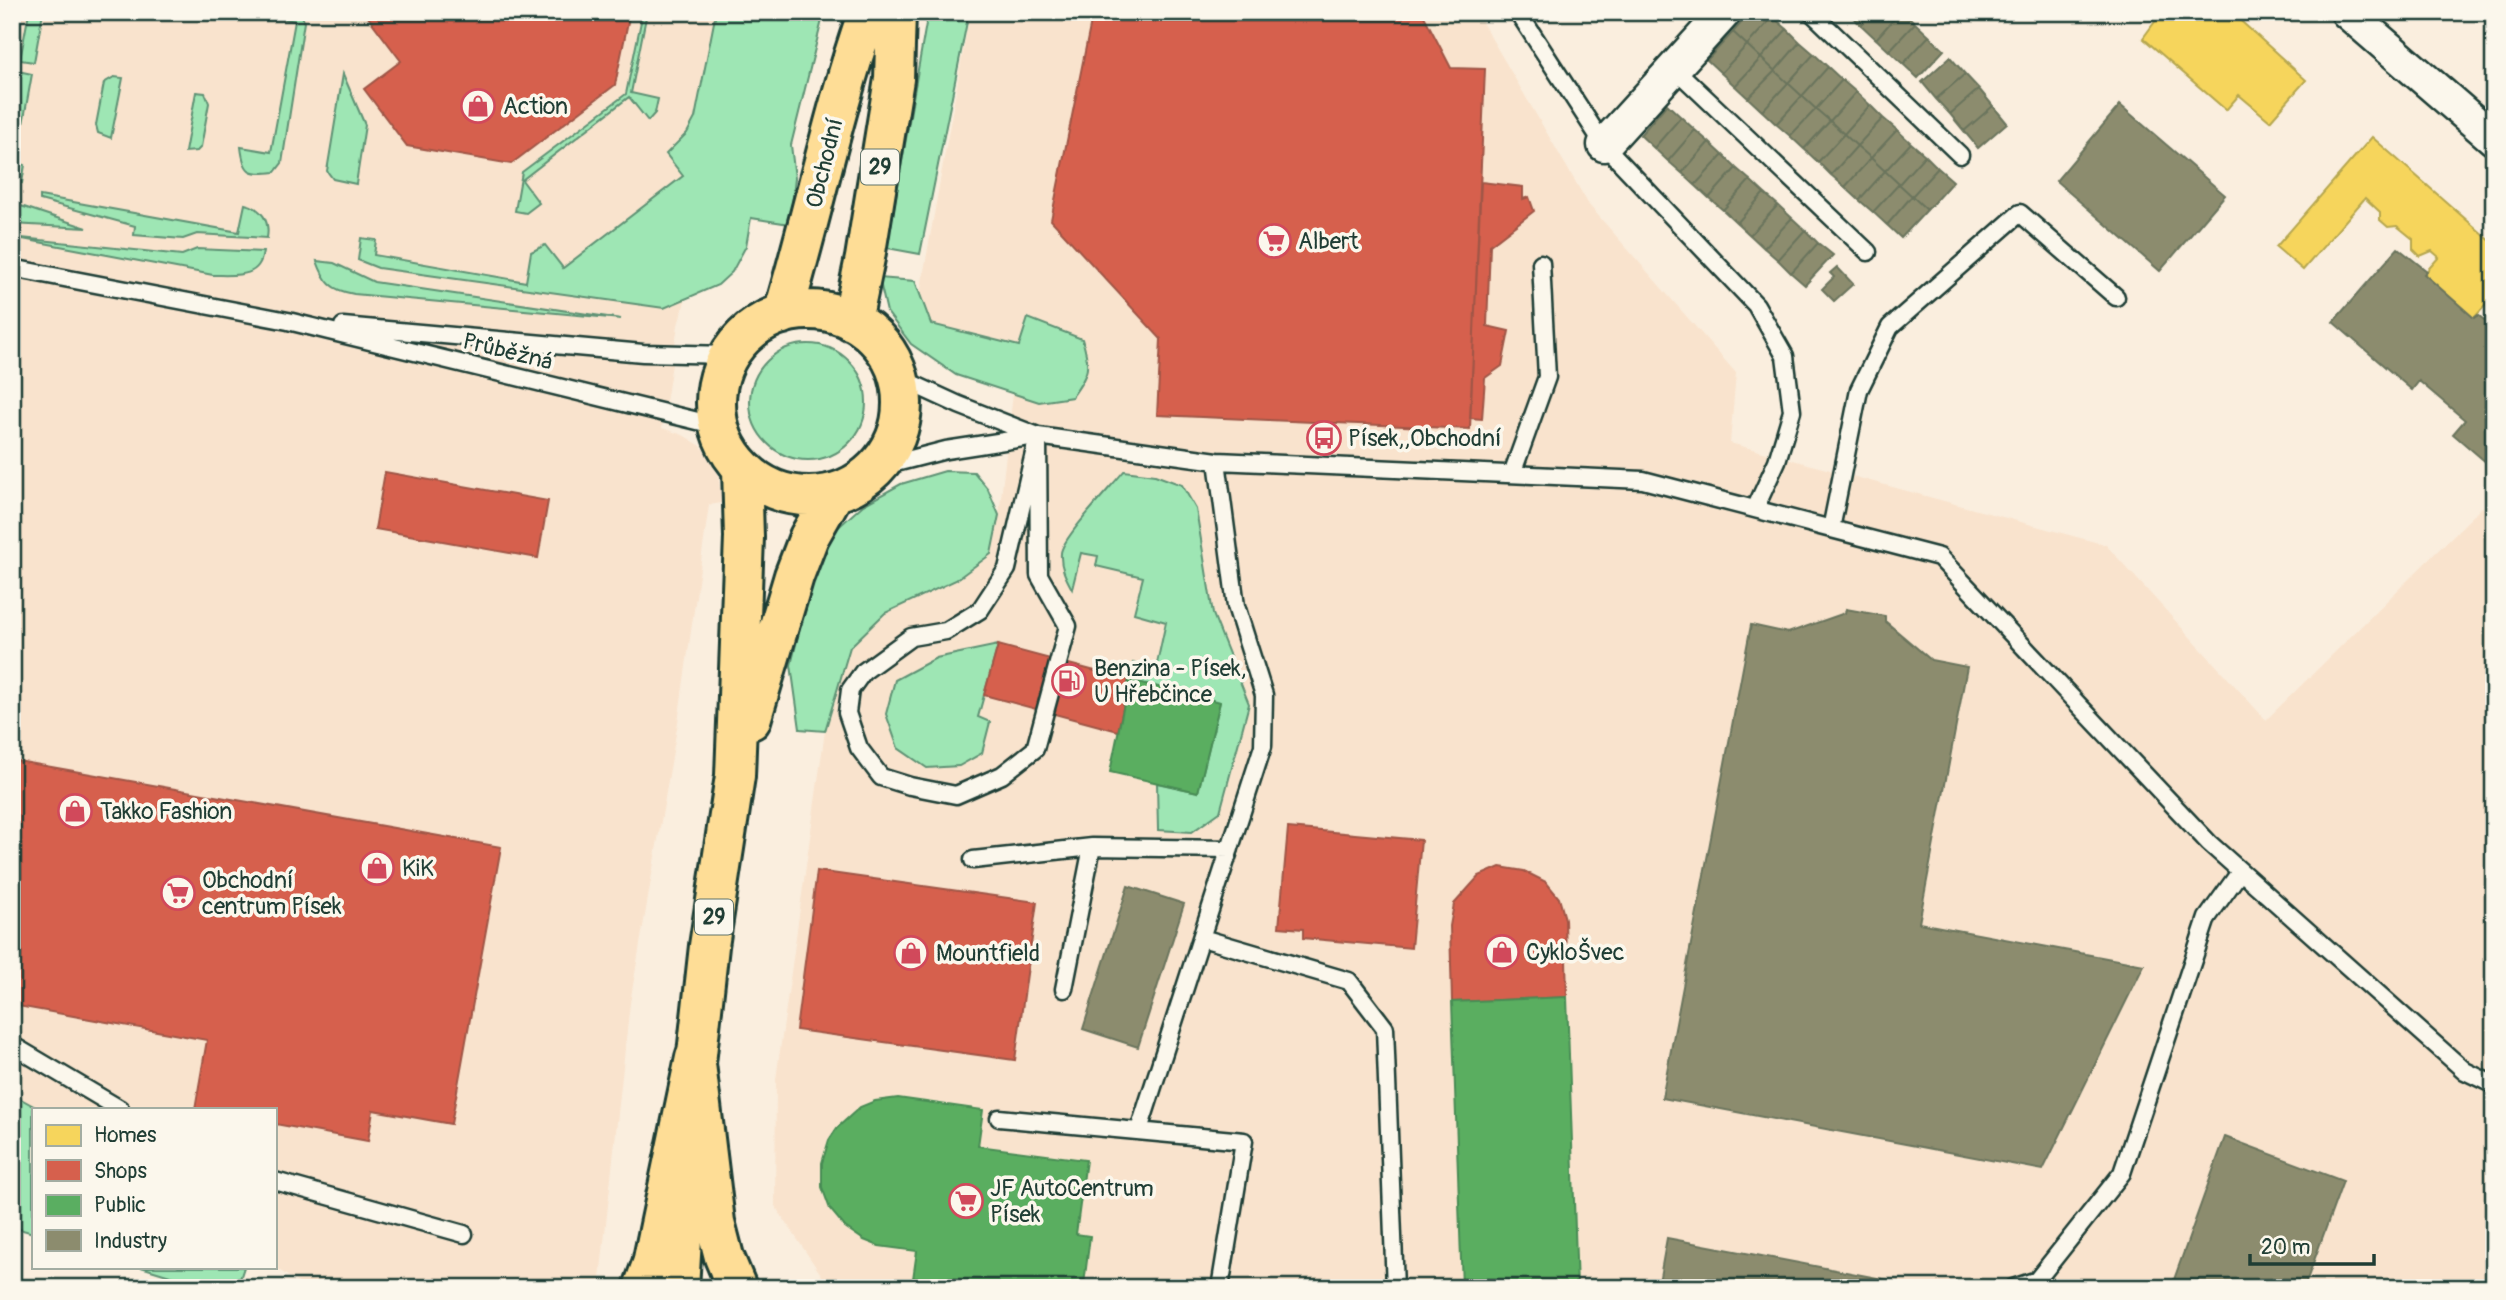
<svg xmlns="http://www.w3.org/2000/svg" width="2506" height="1300" viewBox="0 0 2506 1300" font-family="Pangolin,sans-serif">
<rect width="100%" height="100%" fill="#faeede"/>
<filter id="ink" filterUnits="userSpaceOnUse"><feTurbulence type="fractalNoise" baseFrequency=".0143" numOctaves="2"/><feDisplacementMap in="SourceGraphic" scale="14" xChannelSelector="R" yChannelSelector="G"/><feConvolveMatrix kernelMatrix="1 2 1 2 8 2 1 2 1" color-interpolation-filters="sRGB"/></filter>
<g filter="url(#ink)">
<path fill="#f9e3cd" d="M12,12H770L678,325L662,428L683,435L701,446L718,474L722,503L709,505L678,722L630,1003L599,1288H306L274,1267L275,1109H39L12,1094Z
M970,12H1476L1589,205L1736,373L1730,443L2106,545L2266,720L2482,507L2494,514V1288H830L775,1206L776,1079L825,731L850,647L888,611L956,580L991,553L999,515L1013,394L956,375L911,344Z"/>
<path fill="#9ee6b4" stroke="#5e9274" stroke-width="2" d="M29,12H43L34,62L20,60Z
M267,12H301L304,22L282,163L275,172C249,175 244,173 241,147L271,152L295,21L266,15Z
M643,12H647L631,93L658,99L655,113L648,121L629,97L522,180L539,203L526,213L515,211L522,172L626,94Z
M716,12H824L791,145L795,178L790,224L751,218L746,246L732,272L718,285L664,308L378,268L358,260L361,238L376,240L374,255L526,282L531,252L545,245L563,268L683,176L666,154L687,133L695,118Z
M928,12H969L920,254L887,248Z
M18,71L32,74L16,163L25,165L22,183L12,181V103Z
M343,74L365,125L356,184L333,179L327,171Z
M114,77L123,78L111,138L98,133L96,125L104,83Z
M196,92L205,93L209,103L201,147L197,151L185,152Z
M40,196L239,232L245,204C262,208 270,221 267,238L197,234L183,239L134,235L135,226L40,200Z
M12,203L87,228L12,224Z
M12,237L182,255L197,249L263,252C260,279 235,275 213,275Z
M317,261L334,263L374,282L621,319L354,294C331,290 325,283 317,261Z
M879,278L915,281L931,324L1019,346L1028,318L1082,339C1091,368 1089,373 1072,397L1039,402L956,375L911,344L887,312Z
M750 402a58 58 0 1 1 116 0a58 58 0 1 1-116 0Z
M945,471L974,472L988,489L999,515L991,554L956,580L885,613L850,647L825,731L800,729L791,665L810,587L833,532L863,505L901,484Z
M1124,471L1155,475L1182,485L1196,509L1213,614L1249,704L1220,812L1192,832L1158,830L1157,783L1198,792L1220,702L1129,680L1133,663L1156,668L1166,622L1134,613L1143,577L1096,566L1098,556L1081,553L1072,589C1066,578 1060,567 1061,553C1062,538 1112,486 1124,471Z
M998,645L978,717L990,722L982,753L959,766L927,768L898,748L886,714L895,680L936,658Z
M12,1094L39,1109H33V1233L12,1227Z
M141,1267H244L237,1288H209Z"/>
<path fill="#f6d55c" stroke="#b6a750" stroke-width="2" d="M2162,12L2232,13L2306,80L2270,121L2239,95L2226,110L2143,38Z
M2372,137L2494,244V296L2474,318L2424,274L2439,257L2432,251L2420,256L2413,249V239L2397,226L2388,227L2380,220V212L2365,198L2303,270L2276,247Z"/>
<path fill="#d6604d" stroke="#9f5646" stroke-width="2" d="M375,12H630L615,85L511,164L407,146L364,89L401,61L368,17Z
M1093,12H1422L1451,68L1485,69L1470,429L1157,415L1161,339L1051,220Z
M1481,182L1523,187V199L1529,197L1534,211L1490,245L1487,326L1509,331L1502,366L1485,378L1482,419L1470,418Z
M385,472L548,501L538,558L375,529Z
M998,645L1129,680L1118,731L984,695Z
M12,760L501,847L451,1124L373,1110L368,1141L275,1124V1109H195L207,1040L12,1005V980L16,961H12Z
M1288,828L1421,840L1411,948L1303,938V929L1279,927Z
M1500,867L1524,871L1546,882L1559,898L1565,919L1567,997L1452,1002L1450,926L1454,904L1479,876Z
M817,871L1037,902L1015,1060L796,1030Z"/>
<path fill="#5aae61" stroke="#488c54" stroke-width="2" d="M1129,680L1220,702L1198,792L1110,772Z
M1567,997L1577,1288H1462L1452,1002Z
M898,1098L983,1110L978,1146L1086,1160L1076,1234L1090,1236L1084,1284L1079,1288H981L913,1279L917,1251L879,1246L864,1240L845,1227L830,1209L822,1187V1163L829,1140L837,1128L860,1107L875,1101Z"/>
<path fill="#8c8c6e" stroke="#6b745d" stroke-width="2" d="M1751,12H1768L1773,17L1747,45L1733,32Z
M1847,12H1873L1861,25Z
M1873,12H1900L1876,39L1861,25Z
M1900,12H1904L1915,23L1889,51L1876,39Z
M1773,17L1787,29L1761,58L1747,45Z
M1915,23L1929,36L1903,64L1889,51Z
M1787,29L1800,42L1775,71L1761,58Z
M1733,32L1747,45L1721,73L1707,60Z
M1929,36L1944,50L1918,78L1903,64Z
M1800,42L1814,54L1788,83L1775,71Z
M1747,45L1761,58L1735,86L1721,73Z
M1814,54L1828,67L1802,96L1788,83Z
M1950,57L1965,74L1936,99L1922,82Z
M1761,58L1775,71L1748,98L1735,86Z
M1828,67L1842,80L1816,109L1802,96Z
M1775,71L1788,83L1762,111L1748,98Z
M1965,74L1979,89L1950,114L1936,99Z
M1842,80L1856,92L1830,121L1816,109Z
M1788,83L1802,96L1776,124L1762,111Z
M1979,89L1993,106L1964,131L1950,114Z
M1856,92L1870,105L1844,134L1830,121Z
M1802,96L1816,109L1790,136L1776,124Z
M1667,104L1681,117L1654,148L1640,135Z
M1870,105L1883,118L1857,146L1844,134Z
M2120,105L2225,195L2160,271L2056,181Z
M1993,106L2007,123L1978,148L1964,131Z
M1816,109L1830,121L1804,149L1790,136Z
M1681,117L1695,130L1668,161L1654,148Z
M1883,118L1897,130L1871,158L1857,146Z
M1830,121L1844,134L1818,162L1804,149Z
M1695,130L1709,142L1682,173L1668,161Z
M1897,130L1911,143L1885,171L1871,158Z
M1844,134L1857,146L1831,175L1818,162Z
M1709,142L1723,155L1695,185L1682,173Z
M1911,143L1925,155L1899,184L1885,171Z
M1857,146L1871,158L1845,187L1831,175Z
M1723,155L1736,168L1709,198L1695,185Z
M1925,155L1938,168L1912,196L1899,184Z
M1871,158L1885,171L1859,200L1845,187Z
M1736,168L1750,180L1723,210L1709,198Z
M1938,168L1953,181L1927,210L1912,196Z
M1885,171L1899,184L1873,212L1859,200Z
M1750,180L1764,193L1737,223L1723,210Z
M1899,184L1912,196L1887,225L1873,212Z
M1764,193L1778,205L1750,235L1737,223Z
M1912,196L1927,210L1901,238L1887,225Z
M1778,205L1792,218L1764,248L1750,235Z
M1792,218L1805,230L1778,260L1764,248Z
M1805,230L1818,243L1791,273L1778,260Z
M1818,243L1833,255L1805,285L1791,273Z
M2398,248L2427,271L2424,274L2474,318L2478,315L2494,328V469L2453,434L2465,420L2419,381L2412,390L2333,322Z
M1837,267L1853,284L1834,301L1822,289L1834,277L1830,273Z
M1846,609L1885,616V621L1931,660L1967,667L1919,923L2144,965L2043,1170L1662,1098L1751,625L1788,633L1845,613Z
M1128,886L1184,904L1138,1047L1083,1029Z
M2225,1137L2343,1181L2304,1288H2171Z
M1667,1238L1888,1280L1886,1288H1658Z"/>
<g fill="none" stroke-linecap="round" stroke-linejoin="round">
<g stroke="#1f3d34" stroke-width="21">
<path id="lane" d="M1518,12L1604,145L1756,305L1785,356L1792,411L1777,461L1755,509
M1811,12L1960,155
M1674,68L1868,252
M12,268L288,321L718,426
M343,326L643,353L729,355
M898,377L959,405L1038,436L1217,461L1643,480L1939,557L2209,843L2465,1071L2494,1085
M1038,436L1039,575L1068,626L1035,749L1002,775L956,795L910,786L881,777L859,748L847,713L850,690L863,672L911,637L946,631L980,610L1007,569Z
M876,468L946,450L1036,436
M1512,474L1547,377L1541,263
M1831,529L1859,390L1890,327L2020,213L2116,297
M973,860L1092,847L1230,849
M1202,938L1349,981L1385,1028L1395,1288
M1064,989L1092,847
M12,1045L120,1109
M999,1118L1244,1141L1220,1288
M1139,1130L1263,746L1264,695L1236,606L1217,461
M275,1181L464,1234
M2013,1288L2037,1280L2122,1173L2207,918L2240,872"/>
</g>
<g stroke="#1f3d34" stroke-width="37">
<path id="street" d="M2347,12L2494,139
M1604,145L1725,12"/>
</g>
<g stroke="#1f3d34" stroke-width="44">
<path id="primary" d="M716 403a93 93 0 1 1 186 0a93 93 0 1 1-186 0Z
M783,314C813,214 833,111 868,12
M852,321L865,258L894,79L896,12
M751,720L794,576L809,537L834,493
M696,1064L715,1222L724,1257L737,1288
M693,1090L709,946L735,776L744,537L742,469
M679,1288L687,1157"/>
</g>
<g stroke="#1f3d34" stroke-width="44">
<path id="highway" d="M643,1288L652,1264L695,1058"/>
</g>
<use href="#lane" stroke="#fbf7ec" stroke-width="16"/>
<use href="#street" stroke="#fbf7ec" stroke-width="32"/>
<use href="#primary" stroke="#fedd96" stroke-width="38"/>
<use href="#highway" stroke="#fedd96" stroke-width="38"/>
</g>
</g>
<defs>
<g id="shop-ring" transform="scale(1.75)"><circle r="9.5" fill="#fbf7ec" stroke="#d1495b" stroke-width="1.5"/><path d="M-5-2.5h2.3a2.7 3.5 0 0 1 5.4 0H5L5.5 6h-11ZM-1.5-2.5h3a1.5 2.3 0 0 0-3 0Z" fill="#d1495b"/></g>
<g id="supermarket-ring" transform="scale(1.75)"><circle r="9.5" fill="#fbf7ec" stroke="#d1495b" stroke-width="1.5"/><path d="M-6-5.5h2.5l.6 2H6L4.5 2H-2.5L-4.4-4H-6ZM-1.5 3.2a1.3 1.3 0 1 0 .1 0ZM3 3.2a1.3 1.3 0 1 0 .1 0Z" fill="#d1495b"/></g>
<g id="bus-ring" transform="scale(1.75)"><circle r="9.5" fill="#fbf7ec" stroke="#d1495b" stroke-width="1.5"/><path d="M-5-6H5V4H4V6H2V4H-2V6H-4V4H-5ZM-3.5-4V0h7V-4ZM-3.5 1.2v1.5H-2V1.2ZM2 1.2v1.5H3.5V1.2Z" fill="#d1495b"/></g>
<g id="fuel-ring" transform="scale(1.75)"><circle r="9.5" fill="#fbf7ec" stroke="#d1495b" stroke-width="1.5"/><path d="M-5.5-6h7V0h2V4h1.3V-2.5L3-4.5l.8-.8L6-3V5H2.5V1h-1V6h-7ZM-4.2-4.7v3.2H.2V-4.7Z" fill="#d1495b"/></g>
</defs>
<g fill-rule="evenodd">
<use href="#shop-ring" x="478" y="106"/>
<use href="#supermarket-ring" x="1274" y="241"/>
<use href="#bus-ring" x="1324" y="438"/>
<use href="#fuel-ring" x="1069" y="681"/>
<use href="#shop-ring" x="75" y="811"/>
<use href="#shop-ring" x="377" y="868"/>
<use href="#supermarket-ring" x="178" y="893"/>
<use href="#shop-ring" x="1502" y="952"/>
<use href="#shop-ring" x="911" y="953"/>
<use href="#supermarket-ring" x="966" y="1201"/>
</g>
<g text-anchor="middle" stroke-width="7" stroke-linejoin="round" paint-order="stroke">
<g fill="#fbf7ec" stroke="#61756b" stroke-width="2">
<rect x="861" y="149.5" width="38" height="35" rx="5"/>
<rect x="695" y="899.5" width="38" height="35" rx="5"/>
</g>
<g font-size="21" font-weight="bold" fill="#1f3d34">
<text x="880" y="174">29</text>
<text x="714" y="924">29</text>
</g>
<g font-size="23" fill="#1f3d34" stroke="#fbf7ec" text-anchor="start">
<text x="503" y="114">Action</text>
<text x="1298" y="249">Albert</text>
<text x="1348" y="446">Písek,,Obchodní</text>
<text x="1094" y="676">Benzina - Písek,<tspan x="1094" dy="26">U Hřebčince</tspan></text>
<text x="100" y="819">Takko Fashion</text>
<text x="402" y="876">KiK</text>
<text x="202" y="888">Obchodní<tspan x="202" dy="26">centrum Písek</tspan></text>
<text x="1526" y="960">CykloŠvec</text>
<text x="936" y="961">Mountfield</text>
<text x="990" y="1196">JF AutoCentrum<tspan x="990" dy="26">Písek</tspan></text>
</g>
<g font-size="23" fill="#1f3d34" stroke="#fbf7ec">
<text transform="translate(824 163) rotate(-76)" y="8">Obchodní</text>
<text transform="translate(508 351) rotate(14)" y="8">Průběžná</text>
</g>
</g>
<rect width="2506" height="1300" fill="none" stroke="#fbf7ec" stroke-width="42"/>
<rect x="21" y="21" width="2464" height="1258" fill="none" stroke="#1f3d34" stroke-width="2.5" filter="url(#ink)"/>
<rect x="32" y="1108" width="245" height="161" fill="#fbf7ec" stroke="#a3ada2" stroke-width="2"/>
<rect x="46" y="1125" width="35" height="21" fill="#f6d55c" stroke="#a3ada2" stroke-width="2"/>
<text x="94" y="1142" font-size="21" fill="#1f3d34">Homes</text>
<rect x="46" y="1160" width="35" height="21" fill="#d6604d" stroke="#a3ada2" stroke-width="2"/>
<text x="94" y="1178" font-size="21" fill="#1f3d34">Shops</text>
<rect x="46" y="1195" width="35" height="21" fill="#5aae61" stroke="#a3ada2" stroke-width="2"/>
<text x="94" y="1212" font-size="21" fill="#1f3d34">Public</text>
<rect x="46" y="1230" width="35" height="21" fill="#8c8c6e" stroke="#a3ada2" stroke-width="2"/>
<text x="94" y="1248" font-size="21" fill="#1f3d34">Industry</text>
<path d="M2250 1254v10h124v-10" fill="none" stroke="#1f3d34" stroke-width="3.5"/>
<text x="2261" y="1254" font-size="21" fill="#1f3d34" stroke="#fbf7ec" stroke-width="5" paint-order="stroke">20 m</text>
</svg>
